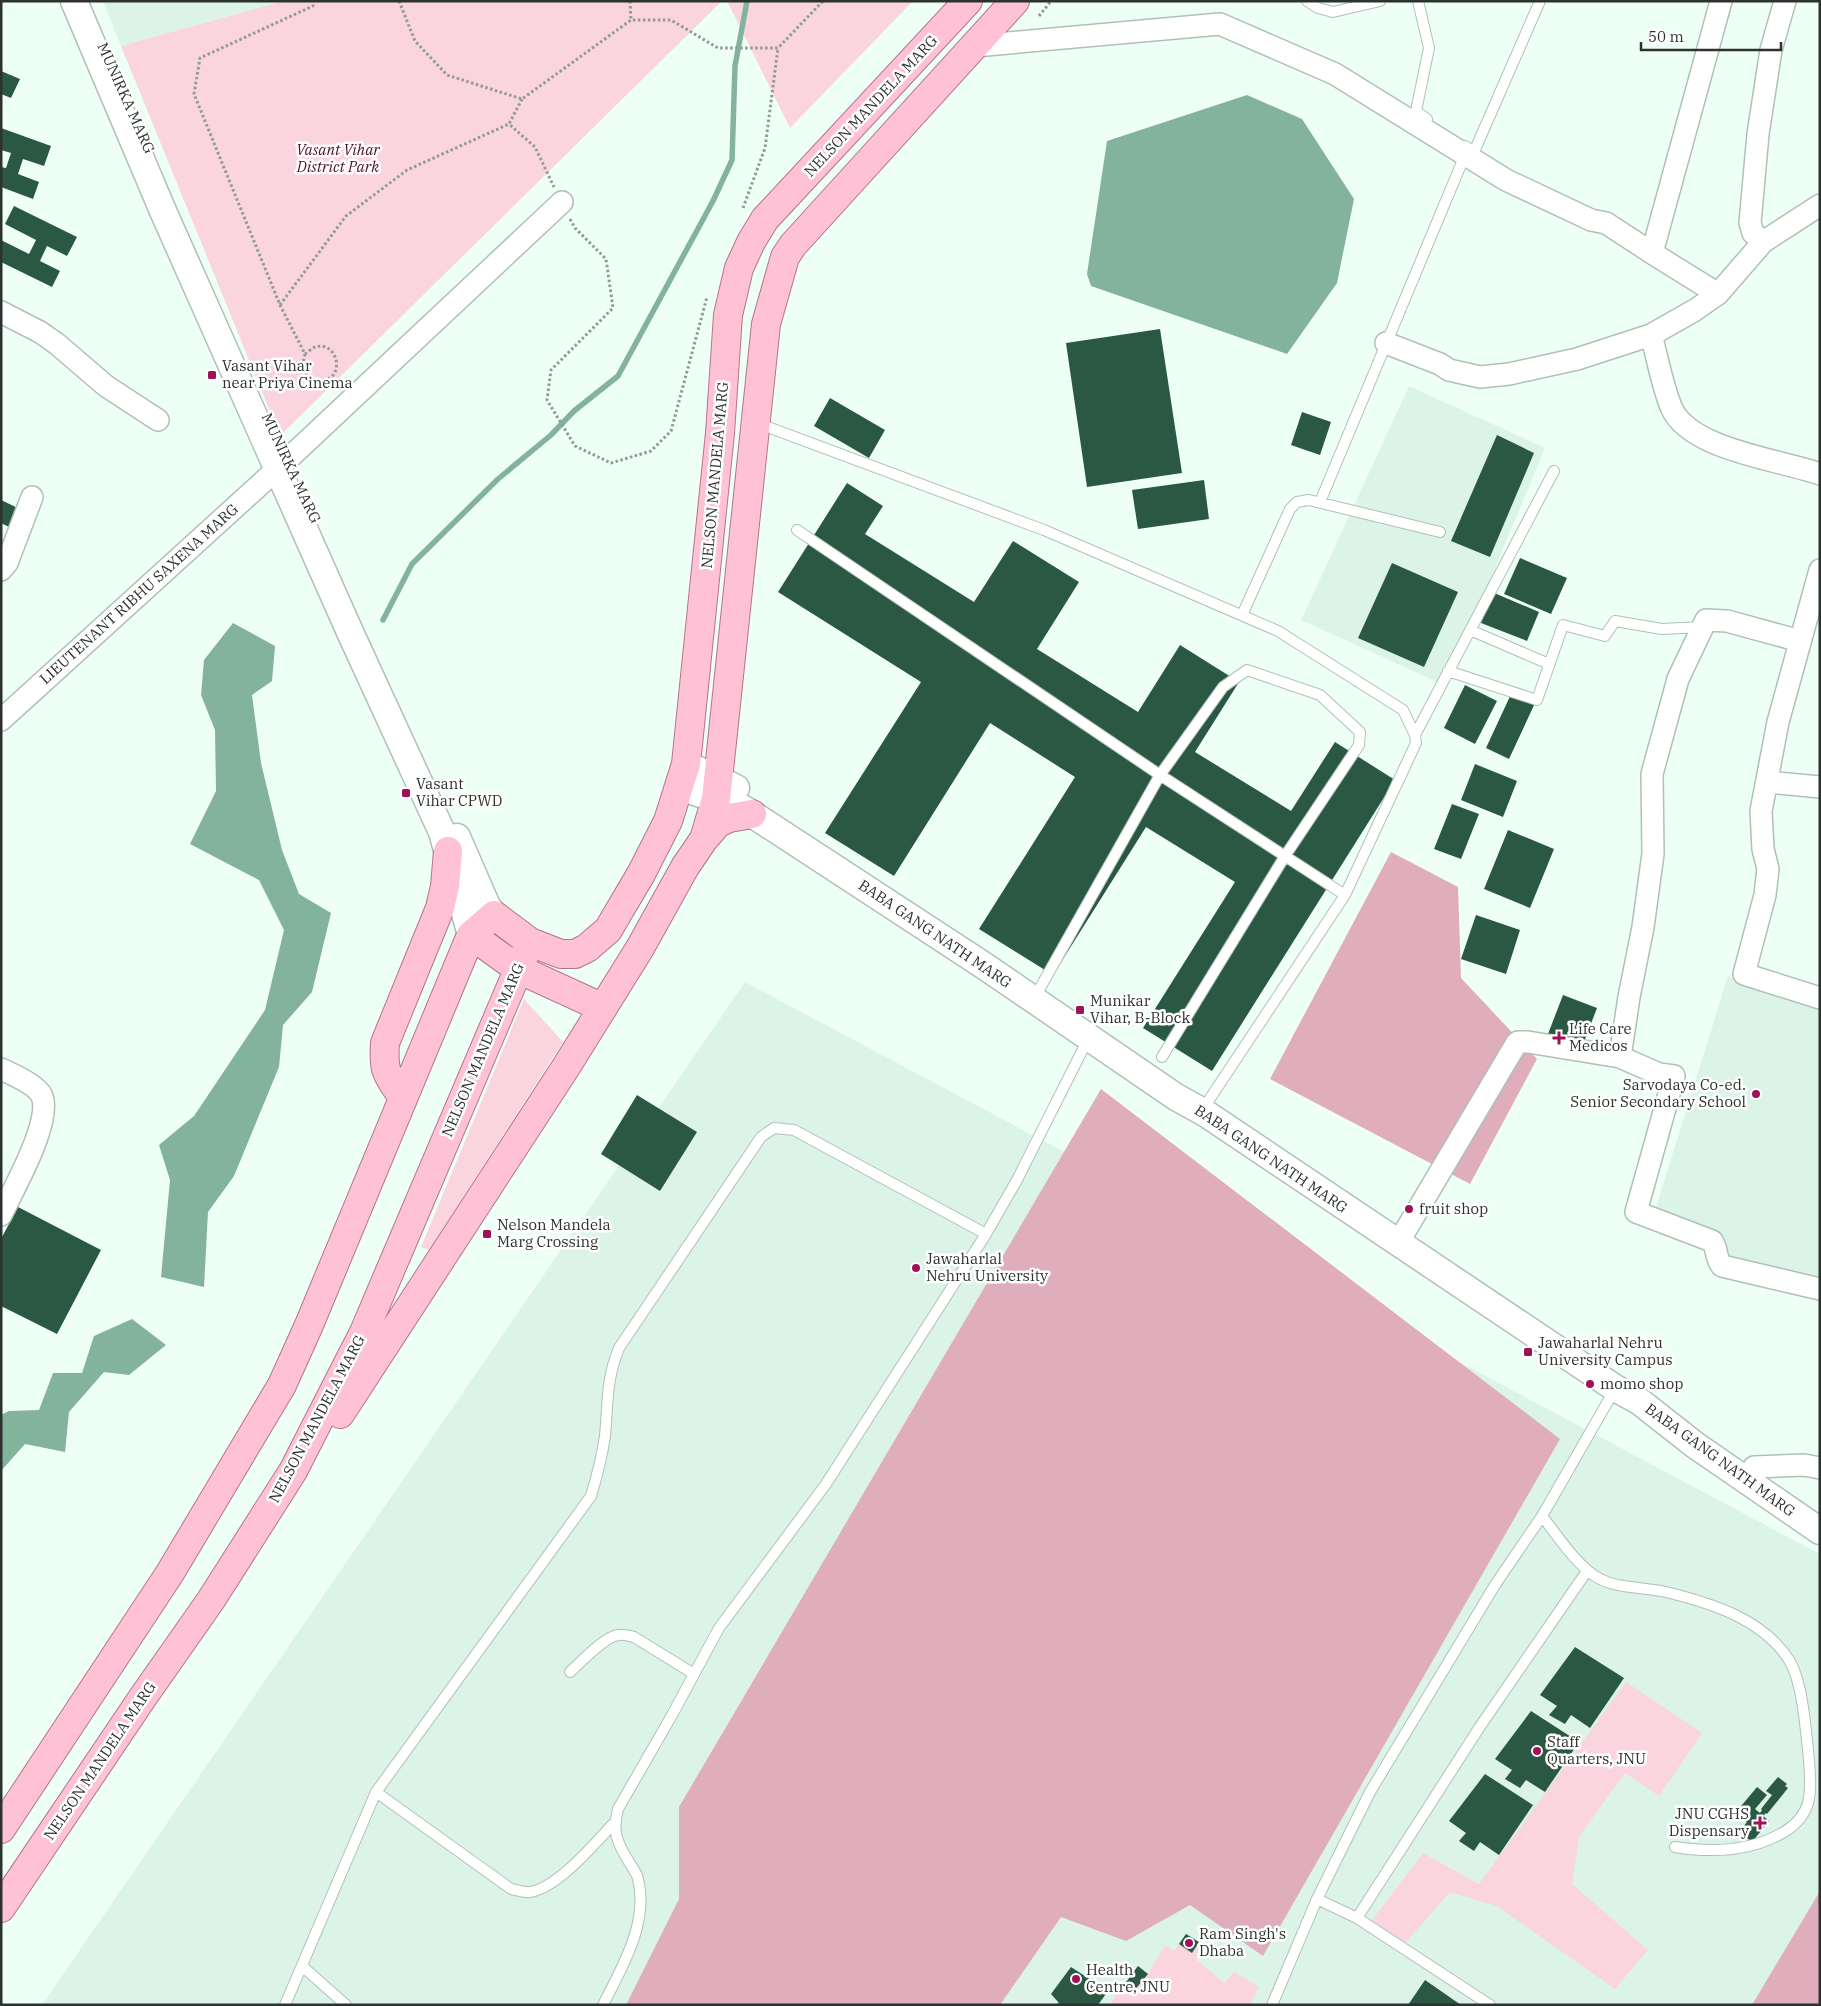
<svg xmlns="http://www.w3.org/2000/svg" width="1821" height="2006" viewBox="0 0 1821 2006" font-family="'IBM Plex Serif',serif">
<rect width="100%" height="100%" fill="#eefff6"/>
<path fill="#dbf4e7" d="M103,1H283L121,46Z
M1409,386L1545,448L1446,686L1301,620Z
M1728,976L1820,1001V1284L1717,1264L1722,1249L1651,1223Z
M745,982L1820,1554V2005H42Z"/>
<path fill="#fad5df" d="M283,1H722L280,436L121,46Z
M727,1H913L790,128Z
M524,999L563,1042L429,1250L421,1247Z
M1626,1682L1702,1733L1659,1796L1625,1773L1579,1837L1572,1884L1648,1950L1615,1989L1497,1906L1450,1892L1401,1948L1366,1928L1423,1853L1479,1884Z
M1186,1934L1199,1942L1197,1960L1224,1983L1234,1972L1259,1987L1250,2005H1109L1138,1966L1148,1974L1165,1945L1174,1951Z"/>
<path fill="#e0adbc" d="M1391,852L1458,887L1461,978L1537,1059L1470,1184L1270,1079Z
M1101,1089L1560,1439L1263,1956L1190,1905L1126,1941L1061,1917L1000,2005H626L679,1899V1807Z
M1820,1891V2005H1752Z"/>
<path fill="#83b39b" d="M1247,95L1302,119L1354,199L1337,283L1287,354L1091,286L1087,274L1107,141Z
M233,623L275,646L272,681L252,695L261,763L282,850L299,894L331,913L312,992L283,1025L279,1067L234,1176L208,1212L204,1287L161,1277L170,1180L159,1145L194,1116L265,1010L284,930L259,880L190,844L216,791L215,730L201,695L204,660Z
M132,1319L166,1345L129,1375L104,1372L69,1412L65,1452L25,1444L1,1471V1415L9,1411L39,1410L53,1373H82L94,1336Z"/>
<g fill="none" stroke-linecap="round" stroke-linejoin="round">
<path stroke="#83b39b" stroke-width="5.5" d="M383,620L412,564L498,479L551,435L574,411L618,376L713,201L732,160L735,66L747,1"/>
</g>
<path fill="#2a5843" d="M1,71L20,79L11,98L1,94Z
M1,128L51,146L44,166L23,159L18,174L39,182L33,199L1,187V167L6,168L11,153L1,150Z
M14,206L77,237L67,256L47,246L40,261L60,271L52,287L1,262V240L29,254L36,240L5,224Z
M1160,329L1182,473L1087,487L1066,343Z
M830,398L885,430L869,458L814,426Z
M1302,412L1331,422L1320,455L1291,445Z
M1497,435L1534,453L1490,557L1451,541Z
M1204,480L1209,519L1138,529L1132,490Z
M847,483L883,506L865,534L974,602L1013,541L1079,582L1037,649L1138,712L1180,645L1239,682L1195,752L1291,811L1335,742L1395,780L1212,1071L1143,1028L1235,882L1146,827L1053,975L979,929L1075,777L990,723L894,876L825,833L921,682L778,592Z
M1,500L22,510L13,529L1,523Z
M1520,558L1567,578L1551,614L1504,594Z
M1392,563L1458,592L1424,667L1358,638Z
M1492,592L1539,612L1527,641L1481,623Z
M1465,685L1497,701L1475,744L1444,728Z
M1512,692L1535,703L1509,759L1486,748Z
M1475,764L1517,781L1503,817L1461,800Z
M1452,804L1479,814L1461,859L1434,849Z
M1508,830L1554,849L1530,908L1484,889Z
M1476,915L1520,930L1506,974L1461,959Z
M1563,995L1597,1008L1582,1047L1548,1034Z
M637,1095L697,1132L660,1191L601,1154Z
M18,1207L101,1250L57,1334L1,1306V1239Z
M1575,1647L1624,1678L1590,1728L1571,1715L1565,1724L1549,1715L1557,1706L1540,1695Z
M1531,1711L1579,1742L1545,1792L1526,1780L1520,1788L1505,1779L1512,1770L1495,1759Z
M1485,1774L1533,1805L1499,1855L1480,1842L1474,1851L1459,1841L1466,1833L1449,1821Z
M1778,1777L1787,1784L1785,1786L1788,1788L1767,1814L1766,1813L1763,1816L1769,1821L1752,1842L1739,1832L1747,1822L1744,1820L1746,1818L1737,1811L1757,1787L1767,1795L1755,1809L1760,1813L1762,1810L1761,1809L1772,1795L1766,1791Z
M1186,1934L1199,1942L1192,1953L1179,1944Z
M1138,1966L1148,1974L1133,1992L1124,1985Z
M1071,1967L1108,1991L1098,2005H1054L1059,2003L1051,1994Z
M1425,1980L1461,2005H1408Z"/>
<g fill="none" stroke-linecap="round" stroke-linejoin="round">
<g stroke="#b0c0b8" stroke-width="12">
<path id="service" d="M1307,1L1318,8L1333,12L1380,1
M1418,1L1429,48L1416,111L1427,119
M1465,146L1474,152L1540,1
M757,423L1044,530L1278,631L1403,710L1415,735L1416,743L1345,895L1209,1100
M1320,502L1465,155
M797,530L1160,775L1345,895
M1242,615L1290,509L1297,502L1309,500L1440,532
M1470,630L1549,664
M1448,671L1537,700L1563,625L1605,636L1615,621L1662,629L1702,627
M1415,735L1554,471
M1040,988L1160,775L1223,687L1247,670L1320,695L1360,732L1359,745L1285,856L1162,1057
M1542,1516C1557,1535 1578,1568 1600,1579C1620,1589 1645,1587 1666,1592C1711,1603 1763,1619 1789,1660C1803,1682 1806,1733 1809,1760C1811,1791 1814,1814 1784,1832C1750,1852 1712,1853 1675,1847
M570,1672C581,1662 604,1637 618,1635C624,1634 629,1636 634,1637L694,1674
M376,1792L511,1889C517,1890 525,1893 530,1892C558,1888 595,1843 614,1823
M1317,1899L1357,1918L1490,2005
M1357,1918L1479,1728L1587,1571
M302,1966L346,2005
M285,2005L376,1792L591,1496C597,1476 602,1457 605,1436C608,1403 606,1380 619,1348L761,1137L774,1128L794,1130L986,1234
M603,2005C622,1967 649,1923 638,1879C637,1873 632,1867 629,1862C617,1843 612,1831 618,1809L672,1715L719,1628L826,1484L986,1234L1017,1180L1088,1039
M1272,2005L1317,1899L1370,1792L1495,1585L1542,1516L1615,1389"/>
</g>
<g stroke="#b0c0b8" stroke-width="24">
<path id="minor" d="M975,46L1220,24L1335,74L1506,180L1591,220L1606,223L1652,253L1721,1
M1763,242L1753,233L1750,223L1758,134L1771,50L1785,1
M1652,253L1718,294
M1,312L40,332L57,344L106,386L158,420
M1651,335C1658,359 1662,386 1672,409C1691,450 1781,460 1820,474
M1386,343L1440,364L1449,370L1480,377L1509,374L1577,359L1651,335L1695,310L1718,294L1763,242L1820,205
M1,570L7,563L32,497
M1820,570L1778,722L1761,811L1763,849L1768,869L1765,895L1744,974L1820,998
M1,720L287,460L562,202
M1768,782L1820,787
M1620,1057L1629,997L1643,927L1653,854L1652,774L1678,679L1706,620L1727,621L1800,641
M1,1069C12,1074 37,1085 42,1096C52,1122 13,1190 1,1215
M1398,1243L1516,1044L1518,1042H1528L1620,1057L1659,1074L1674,1076L1636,1212L1712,1241C1718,1249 1715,1258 1722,1266L1820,1289
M1754,1467L1804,1465L1820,1468"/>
</g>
<g stroke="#b0c0b8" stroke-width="29">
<path id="tertiary" d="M74,1L163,211L350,632L442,832L471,935
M686,764L736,788
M680,787L742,808L752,814L983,965L1176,1097L1205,1113L1275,1160L1615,1388L1639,1401L1695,1445L1820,1531
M457,837L487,906L494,915"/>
</g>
<g stroke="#b57489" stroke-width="30">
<path id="primary" d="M704,839L716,799L766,324L785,257L793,245L1015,1
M471,935L518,969L603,1008
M403,1098C387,1074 383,1073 385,1043L440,908L445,886L448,851
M340,1414L566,1067L640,948L685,867L704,839L718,823L729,818L752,814
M1,1829L170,1573L282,1385L309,1325L471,935L494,915L530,942L548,949L561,954H575L587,948L608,930L615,918L641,874L668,821L686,764L720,433L728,315L739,268L751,242L765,219L968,1
M1,1908L143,1697L211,1600L293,1471L364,1332L530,942"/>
</g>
<path stroke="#909b95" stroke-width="3" stroke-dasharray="2.5 2.5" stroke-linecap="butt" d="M399,1L415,41L447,75L522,99L631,20H671L718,48H778L823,1
M630,1L631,20
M1039,16L1051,1
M522,99L509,124L535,147L554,187
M743,208L765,148L778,48
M570,219L575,228L606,259L613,308L551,370L547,400L575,446L611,463L651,451L671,431L707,297
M280,305L346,216L407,170L509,124
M305,354C308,352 312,348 315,347C338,340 346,379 322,380C317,381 312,381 308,376C301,369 303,362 305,354L280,305L194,94L200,58L313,6V1"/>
<use href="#service" stroke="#fff" stroke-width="10"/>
<use href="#minor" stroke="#fff" stroke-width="21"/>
<use href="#tertiary" stroke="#fff" stroke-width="26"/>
<use href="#primary" stroke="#ffc1d5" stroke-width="28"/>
</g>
<g fill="#a11157" stroke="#fff" stroke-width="2">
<rect x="207" y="370" width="10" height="10" rx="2.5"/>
<rect x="401" y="788" width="10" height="10" rx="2.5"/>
<rect x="1075" y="1005" width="10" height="10" rx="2.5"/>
<path d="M1556.5 1030.5h5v5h5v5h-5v5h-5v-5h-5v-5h5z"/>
<circle cx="1756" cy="1094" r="5"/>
<circle cx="1409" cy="1209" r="5"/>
<rect x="482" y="1229" width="10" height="10" rx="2.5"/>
<circle cx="916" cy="1268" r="5"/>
<rect x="1523" y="1347" width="10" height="10" rx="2.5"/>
<circle cx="1590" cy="1384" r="5"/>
<circle cx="1537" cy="1751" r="5"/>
<path d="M1757.5 1815.5h5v5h5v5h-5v5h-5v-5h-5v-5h5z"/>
<circle cx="1189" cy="1943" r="5"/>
<circle cx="1076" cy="1979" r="5"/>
</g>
<g text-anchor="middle" stroke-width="5" stroke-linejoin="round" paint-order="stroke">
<g font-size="15" fill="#2c322f" stroke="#fff">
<text transform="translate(126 98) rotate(66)" y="5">MUNIRKA MARG</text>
<text transform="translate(871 106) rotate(-47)" y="5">NELSON MANDELA MARG</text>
<text transform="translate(291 468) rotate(65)" y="5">MUNIRKA MARG</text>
<text transform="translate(715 475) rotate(-85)" y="5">NELSON MANDELA MARG</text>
<text transform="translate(139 594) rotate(-42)" y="5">LIEUTENANT RIBHU SAXENA MARG</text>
<text transform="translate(935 934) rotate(34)" y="5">BABA GANG NATH MARG</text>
<text transform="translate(483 1050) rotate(-67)" y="5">NELSON MANDELA MARG</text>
<text transform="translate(1271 1159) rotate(34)" y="5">BABA GANG NATH MARG</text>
<text transform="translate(317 1419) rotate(-62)" y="5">NELSON MANDELA MARG</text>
<text transform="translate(1720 1460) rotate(36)" y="5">BABA GANG NATH MARG</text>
<text transform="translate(100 1761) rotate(-56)" y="5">NELSON MANDELA MARG</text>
</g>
<g font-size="15" font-style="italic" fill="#4b1029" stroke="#fff">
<text x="338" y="155">Vasant Vihar<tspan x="338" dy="17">District Park</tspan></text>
</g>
<g font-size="15" fill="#2c322f" stroke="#fff" text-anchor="start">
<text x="222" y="371">Vasant Vihar<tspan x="222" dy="17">near Priya Cinema</tspan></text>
<text x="416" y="789">Vasant<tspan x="416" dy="17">Vihar CPWD</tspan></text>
<text x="1090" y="1006">Munikar<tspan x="1090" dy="17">Vihar, B-Block</tspan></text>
<text x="1569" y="1034">Life Care<tspan x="1569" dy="17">Medicos</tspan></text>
<text x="1746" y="1090" text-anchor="end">Sarvodaya Co-ed.<tspan x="1746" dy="17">Senior Secondary School</tspan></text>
<text x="1419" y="1214">fruit shop</text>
<text x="497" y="1230">Nelson Mandela<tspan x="497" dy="17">Marg Crossing</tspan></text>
<text x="926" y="1264">Jawaharlal<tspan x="926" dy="17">Nehru University</tspan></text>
<text x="1538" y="1348">Jawaharlal Nehru<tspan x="1538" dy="17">University Campus</tspan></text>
<text x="1600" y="1389">momo shop</text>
<text x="1547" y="1747">Staff<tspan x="1547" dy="17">Quarters, JNU</tspan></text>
<text x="1749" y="1819" text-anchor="end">JNU CGHS<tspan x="1749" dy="17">Dispensary</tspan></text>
<text x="1199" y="1939">Ram Singh's<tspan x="1199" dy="17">Dhaba</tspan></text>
<text x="1086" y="1975">Health<tspan x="1086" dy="17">Centre, JNU</tspan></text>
</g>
</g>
<rect width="1821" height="2006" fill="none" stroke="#2c322f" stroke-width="5"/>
<path d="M1641 42v8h140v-8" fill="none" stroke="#2c322f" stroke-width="2.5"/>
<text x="1648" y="42" font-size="15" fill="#2c322f" stroke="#ffffff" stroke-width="4" paint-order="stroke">50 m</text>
</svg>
